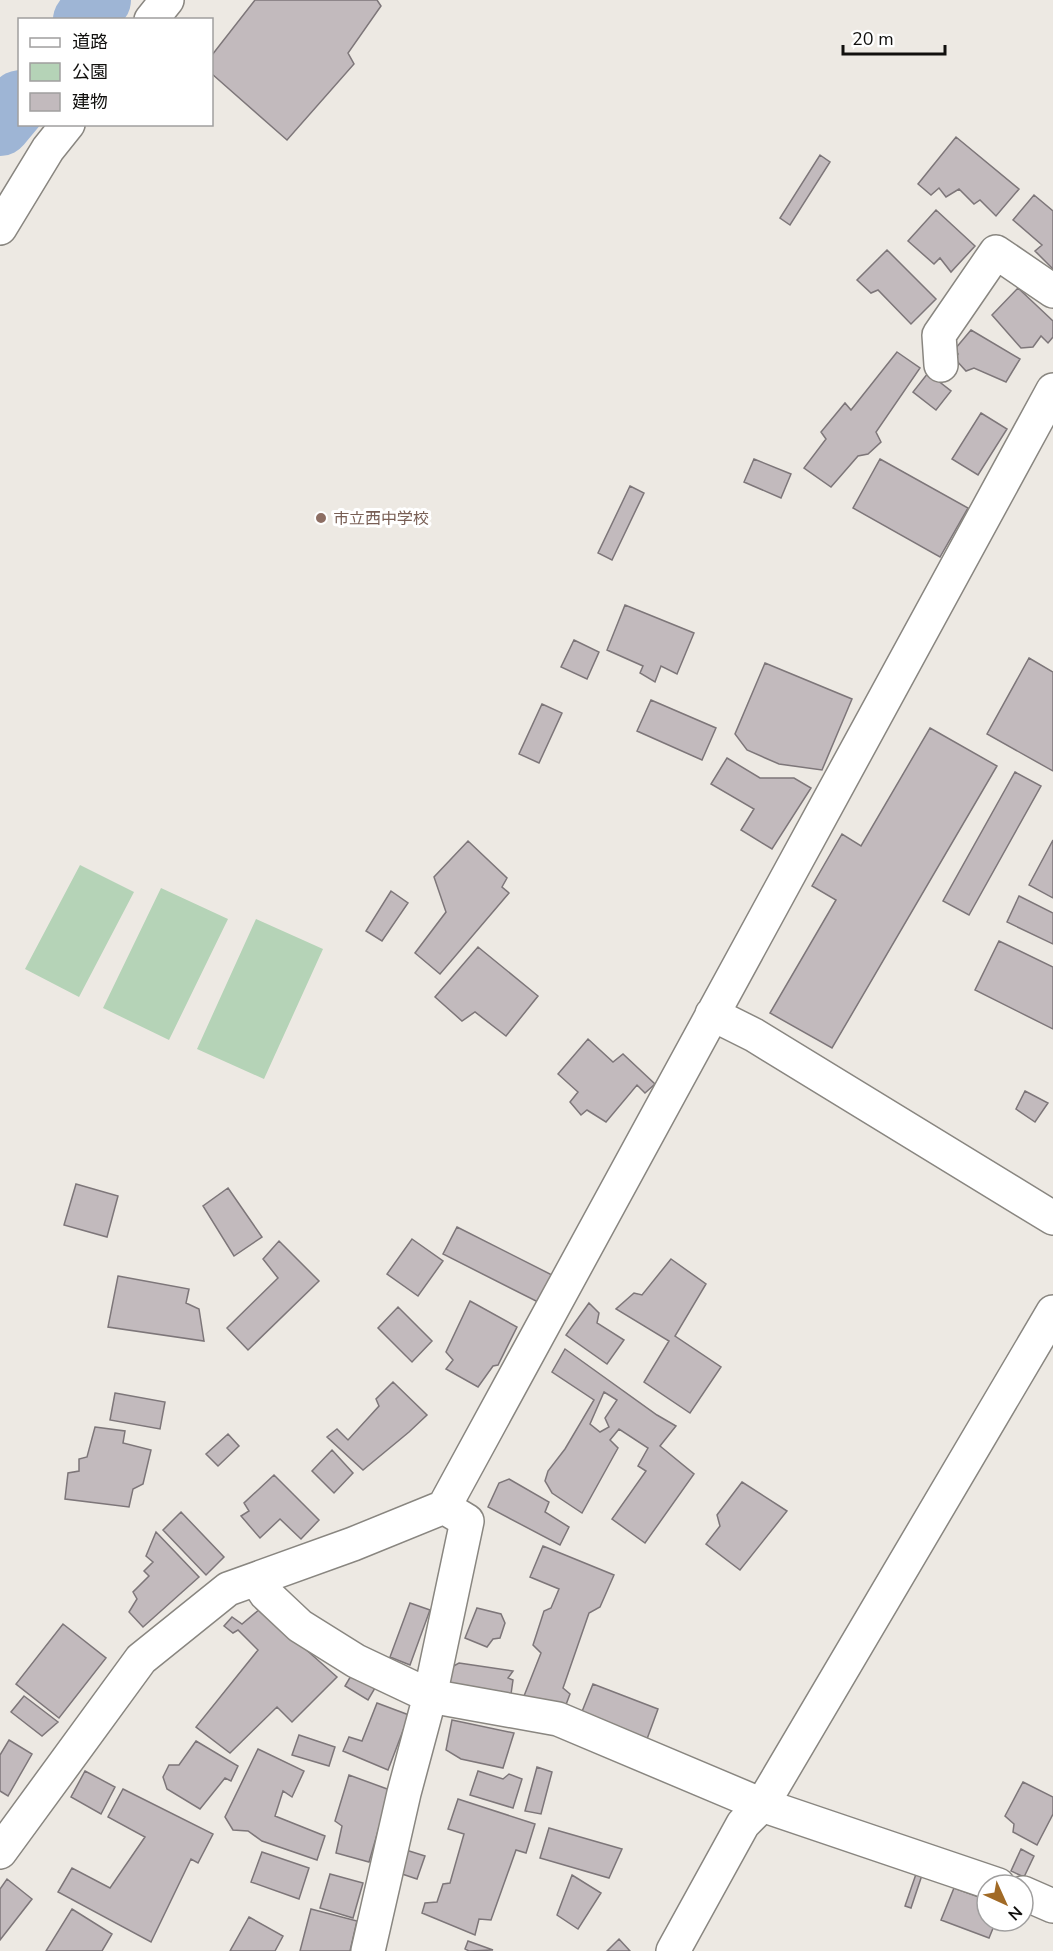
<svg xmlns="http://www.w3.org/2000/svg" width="1053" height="1951" viewBox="0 0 1053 1951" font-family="'Nunito Sans','Noto Sans JP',sans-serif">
<rect width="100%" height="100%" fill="#ede9e3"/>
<path fill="#b5d3b7" d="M80,865L134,892L79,997L25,969Z
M161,888L228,919L169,1040L103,1008Z
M256,919L323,949L264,1079L197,1049Z"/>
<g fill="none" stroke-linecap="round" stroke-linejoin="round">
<path stroke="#9eb5d5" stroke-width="62" d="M84,20L100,0
M0,125L20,101"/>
</g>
<path fill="#c2babd" stroke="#7d7679" stroke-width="1.5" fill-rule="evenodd" d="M255,0H377L381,6L348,53L354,64L287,140L212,74V55Z
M956,137L1019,189L996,216L980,200L974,204L959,189L946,197L939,188L931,195L918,184Z
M820,155L830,162L790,225L780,218Z
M1034,195L1053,211V269L1035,251L1042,245L1013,220Z
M936,210L975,246L951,272L940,258L934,264L908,241Z
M887,250L936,299L911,324L878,290L871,293L857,280Z
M1018,288L1053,321V337L1048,343L1041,336L1033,347L1021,348L992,315Z
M971,330L1020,359L1006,382L974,368L966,371L955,359L958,354L955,349Z
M897,352L920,368L876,432L881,442L868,454L858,456L831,487L804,468L826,439L821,432L845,403L851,410Z
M928,373L951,391L936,410L913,392Z
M981,413L1007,429L978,475L952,459Z
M754,459L791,474L781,498L744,482Z
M880,459L968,508L940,557L853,508Z
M630,486L644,493L612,560L598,553Z
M625,605L694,633L677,674L661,666L655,682L640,673L643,666L607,650Z
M574,640L599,652L587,679L561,667Z
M1029,658L1053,672V771L987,734Z
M765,663L852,699L822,770L779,764L747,750L735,734Z
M651,700L716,728L702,760L637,731Z
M542,704L562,713L539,763L519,754Z
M930,728L997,766L832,1048L770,1013L836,900L812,886L842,834L861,846Z
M727,758L760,778H794L811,788L772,849L741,830L754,809L711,784Z
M1015,772L1041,786L969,915L943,901Z
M1053,840V898L1029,885Z
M468,841L507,878L502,887L509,893L440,974L415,953L446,912L434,877Z
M391,891L408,903L382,941L366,931Z
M1019,896L1053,913V944L1007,922Z
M999,941L1053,967V1029L975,990Z
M478,947L538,996L506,1036L475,1012L462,1021L435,997Z
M588,1039L613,1062L623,1054L655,1084L645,1093L637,1085L606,1122L587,1110L581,1115L570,1102L578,1092L558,1074Z
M1025,1091L1048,1103L1035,1122L1016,1109Z
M76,1184L118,1196L107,1237L64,1225Z
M228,1188L262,1237L234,1256L203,1206Z
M457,1227L552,1275L538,1302L443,1254Z
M412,1239L443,1261L418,1296L387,1274Z
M279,1241L319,1281L248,1350L227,1328L278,1278L263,1259Z
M671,1259L706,1284L675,1336L721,1367L690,1413L644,1382L669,1341L616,1309L634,1293L642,1295Z
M118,1276L189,1289L186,1303L199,1309L204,1341L108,1327Z
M470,1301L517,1327L498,1365L493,1366L478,1387L446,1369L453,1360L446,1352Z
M589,1303L599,1313L597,1323L624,1340L607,1364L566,1335Z
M398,1307L432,1341L412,1362L378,1328Z
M565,1349L657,1415L676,1426L660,1446L694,1474L645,1543L612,1519L646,1471L638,1466L648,1448L619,1429L610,1440L618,1448L582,1513L552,1493L545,1481L548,1471L565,1449L594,1400L552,1372ZM604,1392L617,1400L605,1418L609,1427L600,1432L590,1424Z
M393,1382L427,1415L409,1432L363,1470L327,1437L337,1429L348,1440L379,1406L376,1399Z
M115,1393L165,1402L160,1429L110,1420Z
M95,1427L125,1431L123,1443L151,1450L143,1484L133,1489L129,1507L65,1499L68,1473L79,1471V1459L87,1457Z
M228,1434L239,1446L218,1466L206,1454Z
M332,1450L353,1473L334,1493L312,1471Z
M274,1475L319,1520L301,1539L280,1519L260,1538L241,1516L249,1511L244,1503Z
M509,1479L549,1502L545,1512L569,1527L560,1545L488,1507L499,1483Z
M742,1482L787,1511L740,1570L706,1544L720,1526L717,1515Z
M181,1512L224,1557L206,1575L163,1530Z
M156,1532L199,1577L143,1627L129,1612L137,1599L133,1592L149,1576L144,1571L153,1562L146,1556Z
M543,1546L614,1575L600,1607L589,1613L563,1688L570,1694L564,1710L524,1696L541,1653L533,1645L544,1611L551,1608L559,1589L530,1577Z
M410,1603L430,1610L410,1665L390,1657Z
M477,1608L501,1614L505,1623L500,1638L493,1639L487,1647L465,1638Z
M260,1609L337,1677L292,1722L277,1707L230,1753L196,1727L258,1650L238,1630L233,1633L224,1626L232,1617L242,1624Z
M63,1624L106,1658L59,1718L16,1684Z
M459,1663L513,1671L508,1678L513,1680L510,1701L444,1690L448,1669Z
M352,1674L375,1688L368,1700L345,1686Z
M593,1684L658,1709L647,1739L581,1714Z
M24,1696L58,1722L42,1736L11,1712Z
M377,1703L409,1715L388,1770L343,1751L349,1737L362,1741Z
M452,1720L514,1733L503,1768L461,1759L446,1750Z
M299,1735L335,1747L329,1766L292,1755Z
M9,1740L32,1754L8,1796L0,1791V1755Z
M196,1741L238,1766L231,1781L225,1778L200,1809L167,1789L163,1777L169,1765H179Z
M258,1749L304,1771L292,1797L283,1791L275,1816L325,1836L317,1860L262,1841L248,1831L233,1830L225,1817Z
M537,1767L552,1772L541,1814L525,1811Z
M85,1771L115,1787L101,1814L71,1797Z
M478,1771L503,1779L509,1774L522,1779L513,1808L470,1795Z
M349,1775L390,1790L369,1862L336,1853L342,1826L335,1821Z
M1023,1782L1053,1797V1814L1037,1845L1013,1832L1014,1824L1005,1816Z
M123,1789L213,1834L198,1863L191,1859L151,1942L58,1892L72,1868L110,1888L145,1837L108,1817Z
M458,1799L535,1824L526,1853L516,1850L491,1920L479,1919L475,1935L422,1913L425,1903L437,1902L443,1884L450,1883L464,1834L448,1829Z
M549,1828L622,1849L609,1878L540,1858Z
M1021,1849L1034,1856L1024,1877L1011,1871Z
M406,1850L425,1856L417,1879L399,1873Z
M262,1852L309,1868L299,1899L251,1882Z
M330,1874L363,1883L353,1918L320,1908Z
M916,1874L922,1875L911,1908L905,1906Z
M572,1875L601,1893L578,1929L557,1915Z
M7,1879L32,1899L0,1940V1889Z
M954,1888L987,1900V1921H996L989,1938L941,1920Z
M72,1909L112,1934L102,1951H46Z
M311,1909L357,1921L350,1951H300Z
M249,1917L283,1936L275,1951H230Z
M619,1939L630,1951H607Z
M468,1941L493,1950L469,1951L465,1949Z"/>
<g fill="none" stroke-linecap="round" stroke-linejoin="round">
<g stroke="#898680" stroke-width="36">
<path id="street" d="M151,20L167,0
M0,228L48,149L68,124
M941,365L939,335L996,252L1053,291
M712,1014L754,1035L1053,1218
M256,1579L266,1594L300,1626L356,1661L430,1696L558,1719L762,1805L998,1885
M0,1852L141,1659L228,1589L353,1544L444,1507L1053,390
M1023,1893L1053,1906
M368,1951L404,1793L430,1696L467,1521L444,1507
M673,1951L743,1824L762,1805L1053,1312"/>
</g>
<use href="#street" stroke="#fff" stroke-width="33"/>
</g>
<circle fill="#8d6e63" stroke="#fff" stroke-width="2" cx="321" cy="518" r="6"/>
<g text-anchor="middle" stroke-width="6" stroke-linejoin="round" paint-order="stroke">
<g font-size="16" fill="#785e54" stroke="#fff" text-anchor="start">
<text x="333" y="524">市立西中学校</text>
</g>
</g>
<rect x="18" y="18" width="195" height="108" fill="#ffffff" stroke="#a09f9f" stroke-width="1.5"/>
<rect x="30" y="38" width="30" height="9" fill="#ffffff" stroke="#a09f9f" stroke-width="1.5"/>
<text x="72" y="48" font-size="18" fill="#11100e">道路</text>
<rect x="30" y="63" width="30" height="18" fill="#b5d3b7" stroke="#a09f9f" stroke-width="1.5"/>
<text x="72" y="78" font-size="18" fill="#11100e">公園</text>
<rect x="30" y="93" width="30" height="18" fill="#c2babd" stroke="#a09f9f" stroke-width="1.5"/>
<text x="72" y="108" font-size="18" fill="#11100e">建物</text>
<g transform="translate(1005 1903) rotate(135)"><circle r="28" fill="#ffffff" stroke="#a09f9f" stroke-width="1.5"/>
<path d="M0-4.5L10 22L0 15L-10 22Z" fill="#a16a26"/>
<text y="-9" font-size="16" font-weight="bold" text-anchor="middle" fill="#11100e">N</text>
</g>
<path d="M843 45v9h102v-9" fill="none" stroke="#11100e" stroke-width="3"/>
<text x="852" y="45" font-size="18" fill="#11100e" stroke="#ffffff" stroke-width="4.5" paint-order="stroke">20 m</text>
</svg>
